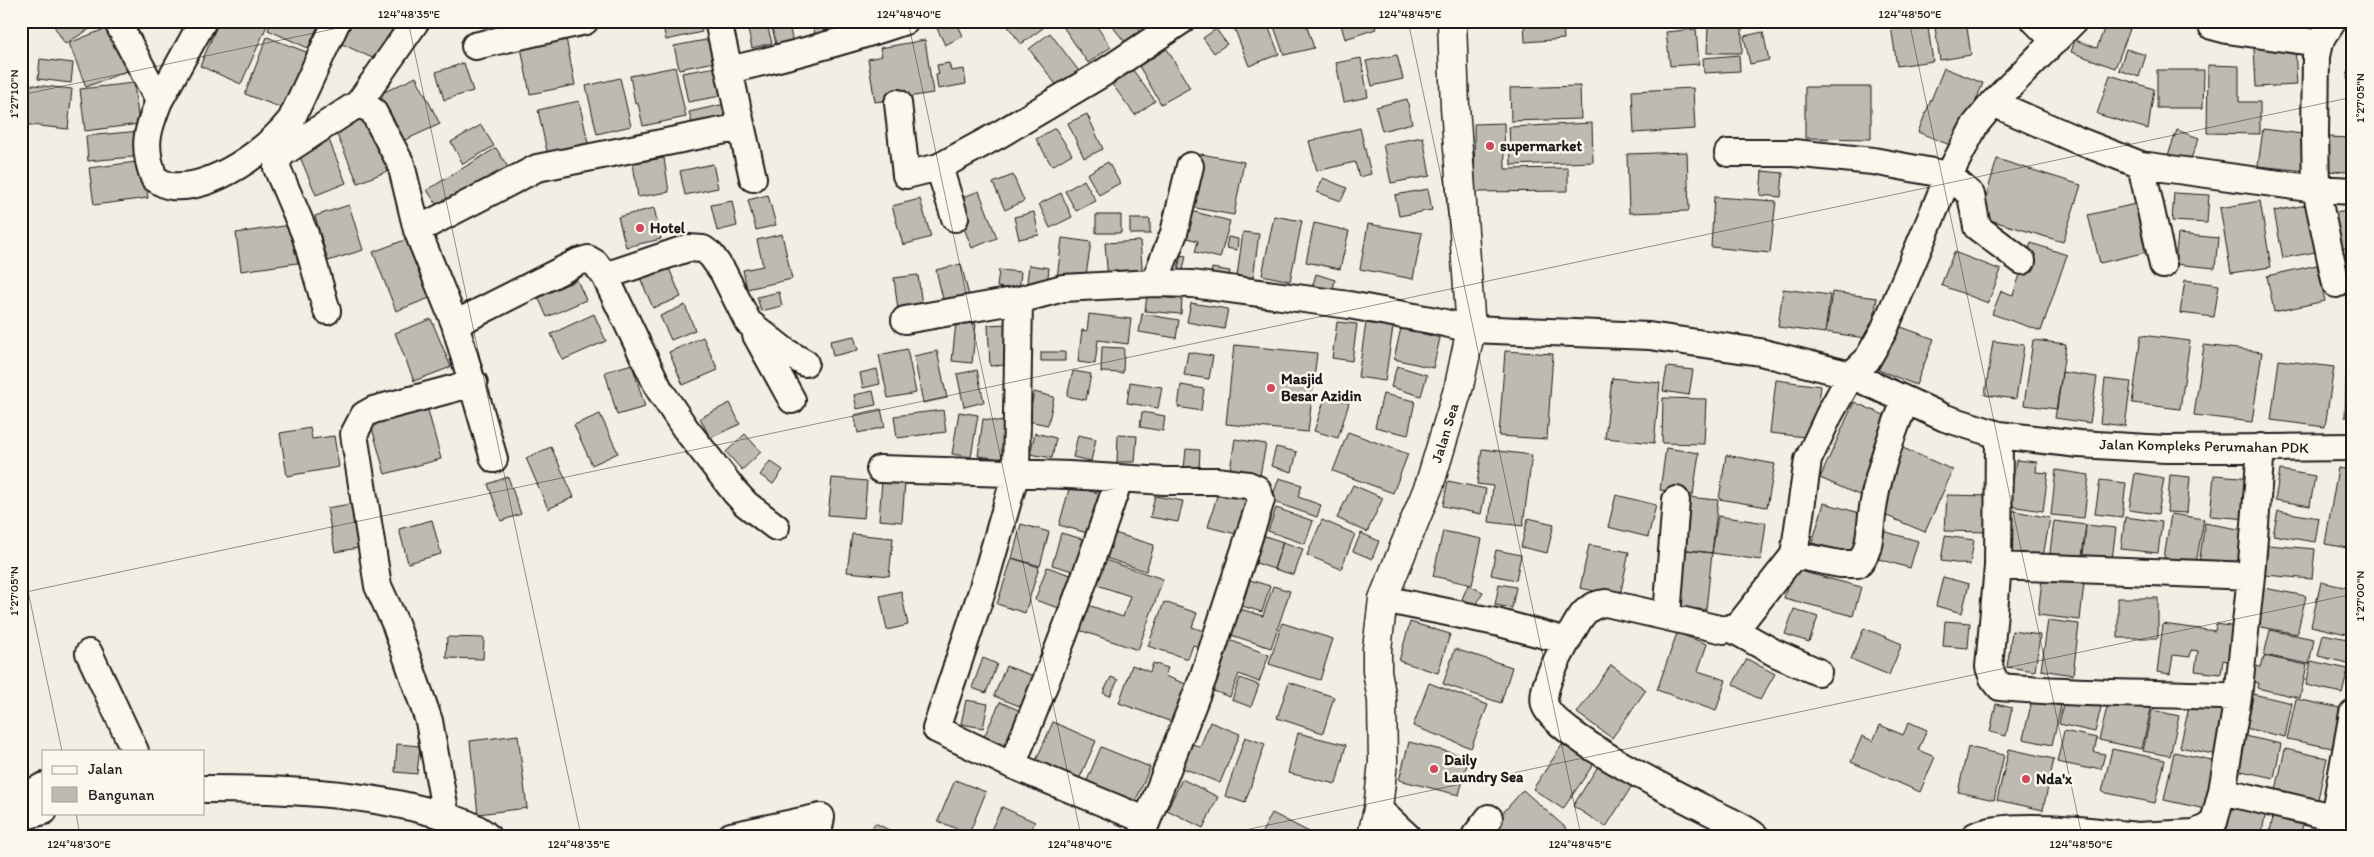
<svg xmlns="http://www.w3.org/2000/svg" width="2374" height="857" viewBox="0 0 2374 857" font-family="Itim,sans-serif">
<rect width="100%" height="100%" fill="#f2eee4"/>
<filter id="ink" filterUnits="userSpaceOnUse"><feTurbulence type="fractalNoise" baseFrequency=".02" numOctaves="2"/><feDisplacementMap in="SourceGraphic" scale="10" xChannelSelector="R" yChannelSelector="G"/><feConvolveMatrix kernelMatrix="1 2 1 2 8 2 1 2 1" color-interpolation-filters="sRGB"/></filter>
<g filter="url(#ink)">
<path fill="#bdbab1" stroke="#1c1c1c" d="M51,21H103L65,44Z
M219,21H269L241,84L200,66Z
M272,21H320L308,48L268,30Z
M353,21H386L398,27L381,62L342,44Z
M662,21H700L702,32L666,40Z
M746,21H766L772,43L752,48Z
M812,21H831L834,36L816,40Z
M940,21H956L963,36L945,45L935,24Z
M1004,21H1038L1043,28L1021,44Z
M1067,21H1093L1111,47L1088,63L1062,25Z
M1108,21H1133L1144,35L1129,47Z
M1266,21L1279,54L1249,66L1232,22Z
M1272,21H1305L1314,48L1284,55Z
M1340,21H1373L1376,29L1345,39Z
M1524,21H1563L1564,39L1525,42Z
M1927,21L1933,61L1897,66L1891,26Z
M1934,21H1966L1971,55L1940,60Z
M2107,21L2130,29L2115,68L2071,52L2075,40L2097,48Z
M789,24L794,48L778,52L772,28Z
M115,25L132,69L86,87L69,43Z
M1708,26H1742V53H1707Z
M1216,29L1227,44L1214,53L1203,38Z
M1696,29L1699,64L1670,66L1666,32Z
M1763,32L1769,60L1750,64L1744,36Z
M565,33L575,85L530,94L520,42Z
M1050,33L1082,75L1061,91L1029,49Z
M267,37L309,53L287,110L245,94Z
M716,38L720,61L679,69L674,46Z
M925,40L933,93L875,102L868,59L882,56L880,48Z
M2295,46L2297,85L2256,87L2254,48Z
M1167,49L1190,88L1161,104L1139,66Z
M2126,49L2146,55L2139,77L2119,70Z
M2352,51H2353V79H2347Z
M1397,55L1403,79L1372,86L1366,61Z
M1739,55L1740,71L1704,73L1703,58Z
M1361,58L1368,97L1344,102L1336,63Z
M40,59L73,63L71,83L38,79Z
M464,63L473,91L444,100L436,72Z
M949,63L951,71L964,69L966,84L938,89L936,75L939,74L937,65Z
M2208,65L2239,66V102H2260V134L2207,133Z
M675,67L686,117L643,126L638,103H635L630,76Z
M716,67L721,96L688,102L682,73Z
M1944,68L1983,83L1957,148L1918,132Z
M1133,70L1155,101L1135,115L1112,84Z
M2157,70H2204L2203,108H2157Z
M2110,75L2154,89L2148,129L2097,114Z
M416,77L440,124L403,141L380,94Z
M620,78L631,126L597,134L586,86Z
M134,83L139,124L85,131L80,89Z
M24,84L72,89L68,129L21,124Z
M1580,86L1581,119L1511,121L1510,88Z
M1805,87H1871V139L1805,138Z
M1693,88L1695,129L1634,133L1632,91Z
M1407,99L1412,123L1382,131L1376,107Z
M579,101L589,147L548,156L538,110Z
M725,104L729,120L693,127L689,112Z
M371,112L395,168L358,183L334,128Z
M1087,114L1103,149L1084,158L1068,123Z
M1504,123L1505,169L1568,168V191L1475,192L1474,124Z
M1592,123L1593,162L1511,165L1509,127Z
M481,125L494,146L463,164L451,142Z
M1055,128L1072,154L1052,166L1036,139Z
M1360,128L1371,174L1359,177L1355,162L1317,171L1309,141Z
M2263,129L2310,135L2305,171L2258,166Z
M2177,130L2199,138L2188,166L2167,158Z
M140,131L143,156L88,161L86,136Z
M1423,137L1430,176L1391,183L1383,144Z
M2326,137L2353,138L2351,172L2325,171Z
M329,140L346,183L316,195L298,152Z
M496,148L511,172L442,213L427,190Z
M1687,152L1689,211L1629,213L1627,154Z
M1201,154L1244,162L1234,215L1190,207Z
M664,158L669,192L638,197L633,163Z
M1997,159L2081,185L2063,242L1980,217Z
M144,161L148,198L94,205L89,168Z
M1108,162L1120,183L1099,195L1087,174Z
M713,164L718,188L685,195L680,171Z
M1762,171L1783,173L1781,197L1760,195Z
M1013,175L1024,201L1005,210L993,183Z
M1323,178L1347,188L1341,201L1317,192Z
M1084,180L1096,201L1076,211L1065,191Z
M1428,189L1432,210L1399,216L1395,195Z
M979,191L997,238L972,248L953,201Z
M1061,193L1072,217L1050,228L1039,204Z
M2174,193L2209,195L2207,223L2172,221Z
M768,195L776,225L756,230L748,200Z
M1714,197L1776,201L1770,253L1711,247Z
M920,199L931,237L903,245L892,206Z
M732,201L737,226L717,231L711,205Z
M2260,201L2271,267L2231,273L2220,208Z
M2135,204L2147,252L2100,263L2088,215Z
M2312,204L2321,251L2283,258L2274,211Z
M349,205L363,250L328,261L315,216Z
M654,208L661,239L626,247L618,217Z
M2353,210V247L2342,249L2335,213Z
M1191,211L1230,221L1220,258L1195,252L1198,241L1184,237Z
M1034,212L1039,235L1019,239L1014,217Z
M1096,215H1121V233H1096Z
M1274,216L1302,221L1290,281L1262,275Z
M1130,219H1150V234H1130Z
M1314,223L1349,231L1340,269L1306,262Z
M298,224L304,262L241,271L236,233Z
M1368,224L1422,233L1413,279L1360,269Z
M1243,232L1259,234L1253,278L1237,276Z
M782,234L792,279L747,289L743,270L763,266L757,240Z
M2178,234L2218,238L2215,268L2175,264Z
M418,235L440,294L396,311L373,252Z
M1228,237L1238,239L1237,250L1226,248Z
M1062,238L1091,242L1085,282L1057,278Z
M1140,241L1143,278L1108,280L1105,243Z
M2031,243L2067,255L2041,331L1992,314L2001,291L2013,295Z
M1954,252L2001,270L1988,303L1941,285Z
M2353,253V277L2344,279L2338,257Z
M1181,255L1186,256L1183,270L1178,269Z
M666,261L681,297L653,308L638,273Z
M961,264L970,300L945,307L936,270Z
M1029,265L1049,268L1047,285L1027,282Z
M2317,265L2325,301L2274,312L2267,276Z
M1212,268L1230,271L1227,283L1210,280Z
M999,270L1021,272L1019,290L997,287Z
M1316,274L1335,280L1332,293L1312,288Z
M918,275L922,306L898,310L894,278Z
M577,280L586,300L547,317L538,297Z
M2185,280L2219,285L2214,317L2180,313Z
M1783,289L1830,295L1825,333L1778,327Z
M779,292L782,306L761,311L757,297Z
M1832,292L1877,298L1871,339L1826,332Z
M1147,296L1182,299L1181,314L1145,311Z
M1191,303L1228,309L1224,329L1187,322Z
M685,305L695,330L671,340L660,316Z
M594,314L606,341L563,360L551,334Z
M1089,314L1131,319L1128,344L1098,340L1095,364L1078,362L1082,330L1087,331Z
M1142,314L1179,320L1176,338L1139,332Z
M431,319L451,367L414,381L395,333Z
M956,322L976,324L972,363L952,361Z
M1337,322L1357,324L1352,361L1332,358Z
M1366,323L1393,327L1385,381L1358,377Z
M1006,324L1008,365L990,366L988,325Z
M1893,324L1934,339L1916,385L1876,369Z
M1401,328L1440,338L1433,368L1394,359Z
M2141,335L2190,341L2180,409L2132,403Z
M854,336L858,350L833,356L830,341Z
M703,337L718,370L683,385L669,352Z
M2033,340L2066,344L2057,409L2024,405Z
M1993,341L2024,345L2016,399L1985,395Z
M1234,345L1317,353L1308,432L1226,424Z
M2204,345L2262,352L2252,422L2194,415Z
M1102,347L1124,348L1123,373L1101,372Z
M907,349L916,393L888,398L879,355Z
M937,351L947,398L923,403L914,356Z
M1505,351L1553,354L1547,439L1499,436Z
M1041,352H1065V361H1041Z
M1188,352L1213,356L1209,379L1184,375Z
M2347,357L2353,358V418L2345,417Z
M2279,360L2334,367L2325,427L2271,420Z
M632,364L645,407L617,415L605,372Z
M1397,366L1427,375L1421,396L1391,387Z
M1667,367L1693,370L1689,395L1663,391Z
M877,369L880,384L863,388L860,373Z
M977,370L984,402L964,407L957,374Z
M1073,371L1091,374L1086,400L1067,396Z
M2062,372L2097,377L2090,423L2055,418Z
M1612,378L1660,383L1654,443L1605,438Z
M2105,379L2131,382L2125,426L2100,423Z
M1776,380L1821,386L1814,438L1770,433Z
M1130,382L1162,387L1158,408L1127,403Z
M1181,385L1204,389L1201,411L1178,407Z
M873,391L876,405L857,409L854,395Z
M1034,392L1054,397L1048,425L1028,421Z
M1383,394L1415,401L1408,435L1375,427Z
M1326,395L1349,403L1338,438L1314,431Z
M1663,398L1706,399L1704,444L1662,443Z
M425,399L441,459L385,474L368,414Z
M1854,402L1893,419L1859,495L1820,478Z
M730,403L740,424L710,438L700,418Z
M881,409L885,427L858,433L854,415Z
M943,410L946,432L897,438L894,416Z
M959,412L978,415L971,457L952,454Z
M1142,412L1165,416L1163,431L1140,427Z
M600,414L618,453L592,465L574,425Z
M983,419L1016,424L1010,460L978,456Z
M310,428L312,439L334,436L339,467L287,476L280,433Z
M1348,432L1408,454L1393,493L1333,471Z
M1035,433L1056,438L1052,458L1030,454Z
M745,434L761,452L742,470L726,452Z
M1078,435L1096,439L1091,461L1073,457Z
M1118,435L1137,436L1135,462H1117Z
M1235,439L1266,444L1260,475L1230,470Z
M551,447L574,497L548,509L526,458Z
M1276,447L1297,452L1292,472L1271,466Z
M1666,448L1699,453L1693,495L1660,490Z
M1903,448L1953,470L1925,532L1875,511Z
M1186,449L1200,450L1199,470L1184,469Z
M1482,449L1532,455L1523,526L1489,522L1493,486L1477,484Z
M1726,455L1775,464L1767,507L1719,499Z
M2016,460L2037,462L2036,472L2048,473L2043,511L2010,506Z
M770,461L783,470L773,484L760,475Z
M2338,468L2353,470V549L2325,544Z
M2056,470L2089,475L2084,518L2051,515Z
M2280,470L2315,476L2310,506L2275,500Z
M2135,473L2164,478L2158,514L2129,510Z
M2170,475L2190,477L2187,513L2167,512Z
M2214,475L2253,478L2249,519L2210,516Z
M508,477L521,514L501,521L488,484Z
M832,478L867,481L864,518L828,515Z
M1279,478L1302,485L1298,497L1321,505L1317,517L1271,501Z
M882,480L905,482L902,522L879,520Z
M2100,480L2126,483L2122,517L2095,514Z
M1448,481L1486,489L1481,514L1443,506Z
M1221,482L1249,489L1236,534L1208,527Z
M1353,485L1383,498L1367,532L1337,518Z
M1070,486L1109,496L1098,536L1059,525Z
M1616,495L1656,505L1648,537L1608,527Z
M1947,495L1990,496L1989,532L1945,531Z
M1155,496L1183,501L1178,522L1150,517Z
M1686,497L1718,500L1712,553L1679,549Z
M362,502L370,546L335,552L327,508Z
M1824,503L1863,514L1852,554L1812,543Z
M1276,508L1313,521L1305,544L1268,531Z
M2010,510L2050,518L2042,562L2002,555Z
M2278,511L2319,518L2315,542L2273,535Z
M2171,514L2204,519L2196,563L2164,558Z
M1718,516L1766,523L1761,560L1712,553Z
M2125,517L2162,522L2158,553L2121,549Z
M1528,518L1554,524L1547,553L1521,547Z
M432,520L441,554L408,563L399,529Z
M1322,520L1355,534L1341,569L1307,555Z
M2054,521L2086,525L2081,564L2049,560Z
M2205,523L2244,530L2238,569L2199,563Z
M1021,524L1049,532L1040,566L1012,558Z
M2086,525L2116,528L2112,559L2083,556Z
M1443,531L1482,539L1472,585L1433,576Z
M1883,531L1918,541L1910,568L1875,558Z
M1111,532L1154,545L1146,571L1103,557Z
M1253,532L1283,542L1274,569L1244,559Z
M1061,533L1090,541L1080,573L1052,565Z
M1361,533L1379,541L1372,559L1353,551Z
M852,534L893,538L889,576L847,572Z
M1945,536L1974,540L1970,565L1941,561Z
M1283,542L1303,549L1294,575L1274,569Z
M1589,545L1629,552L1620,596L1580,588Z
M2268,545L2315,549L2312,579L2265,575Z
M1679,549L1712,553L1706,610L1673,606Z
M1496,550L1521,555L1516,580L1491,575Z
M1012,558L1039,567L1025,613L997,604Z
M1102,559L1163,579L1138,650L1079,630L1088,605L1123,617L1130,596L1094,584Z
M1047,567L1082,579L1071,612L1035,600Z
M1792,569L1861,587L1853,616L1784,598Z
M1943,577L1969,584L1962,613L1936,606Z
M2042,579L2084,583L2080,620L2038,615Z
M1250,580L1270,586L1262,612L1242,606Z
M2321,582L2353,589L2351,635L2311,626Z
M1499,584L1516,587L1512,608L1495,605Z
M1468,585L1483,592L1476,606L1462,599Z
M1273,586L1290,591L1271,648L1231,635L1240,609L1263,616Z
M2264,588L2306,596L2297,634L2256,626Z
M901,591L908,625L887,630L880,596Z
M2118,598H2158V638H2118Z
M1164,602L1197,613L1192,627L1204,631L1199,647L1193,645L1188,659L1148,646Z
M1794,609L1818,617L1809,642L1785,634Z
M21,620L27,640L21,641Z
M2048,620L2079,624L2073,675L2041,670Z
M1945,621L1970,623L1968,648L1943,646Z
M1410,622L1450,634L1438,673L1399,661Z
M1282,623L1333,639L1320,680L1269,664Z
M2163,624L2215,631L2216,624L2238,627L2233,662L2223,660L2221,674L2195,671L2198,651L2191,650L2190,657L2173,655L2170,674L2157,672Z
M1864,628L1902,644L1889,675L1851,659Z
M2270,630L2314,639L2309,664L2264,655Z
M2012,631L2040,635L2035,671L2007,667Z
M1677,633L1707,644L1698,671L1726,680L1716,711L1657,690Z
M2323,634L2352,640L2347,663L2318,656Z
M447,637L484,638L483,659L446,658Z
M1224,638L1269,655L1259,682L1239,674L1230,697L1205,688Z
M1455,649L1512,667L1501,703L1443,684Z
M2264,656L2307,665L2300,698L2257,688L2258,683L2252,682L2255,666L2261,667Z
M983,658L997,664L986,693L972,688Z
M1747,659L1775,674L1760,700L1733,684Z
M2311,661L2348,669L2342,693L2306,685Z
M1153,663L1168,668L1165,676L1186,684L1172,722L1119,703L1132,665L1150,672Z
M1611,665L1646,690L1612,738L1577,713Z
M1006,666L1034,676L1022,707L994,696Z
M1111,677L1118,680L1110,696L1103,693Z
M1240,678L1259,685L1251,707L1232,700Z
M1289,682L1334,697L1323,733L1277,718Z
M1429,683L1488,705L1471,748L1413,726Z
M2253,694L2292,703L2285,737L2245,728Z
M2110,695L2152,704L2142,749L2099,740Z
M2065,696L2102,703L2095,732L2059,724Z
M2191,698L2228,706L2217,755L2180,747Z
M2296,699L2345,709L2337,749L2287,739Z
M966,700L988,704L983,728L961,724Z
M2032,700L2061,706L2052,745L2023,739Z
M1000,702L1030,715L1013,754L982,741Z
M1996,704L2012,708L2006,736L1990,732Z
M2152,710L2179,716L2170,756L2143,751Z
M1053,722L1096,741L1077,784L1034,765Z
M1210,722L1240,734L1220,783L1178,766L1188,742L1200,747Z
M1909,722L1927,730L1918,750L1935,757L1920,792L1851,762L1862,736L1873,741L1880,725L1903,735Z
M2064,731L2097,738L2094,752L2105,754L2101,769L2091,767V769L2057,762Z
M1298,733L1346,745L1336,784L1288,773Z
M518,735L527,808L478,814L470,741Z
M2240,735L2281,744L2274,778L2232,769Z
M1245,737L1265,744L1245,803L1225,796Z
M1566,739L1597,759L1563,809L1533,789Z
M1409,742L1469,757L1459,795L1399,780Z
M397,744L420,746L417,774L395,772Z
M1101,747L1150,767L1135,803L1086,783Z
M1968,747L2004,755L1994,800L1958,792Z
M2009,749L2054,759L2043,810L1997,800Z
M2112,749L2165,760L2155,803L2102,792Z
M2285,749L2327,758L2318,799L2276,790Z
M2174,752L2221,762L2210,810L2164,800Z
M1602,760L1635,781L1606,827L1573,806Z
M1182,779L1218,797L1203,828L1167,810Z
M955,780L986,792L969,834L938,821Z
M1523,790L1566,828L1559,836H1508L1494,823Z
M2227,799L2267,807L2261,836H2219Z
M1002,807L1035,822L1028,836H988Z
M1272,813L1317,836H1260Z
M2273,817L2303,824L2300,836H2269Z
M875,823L899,835V836H868Z"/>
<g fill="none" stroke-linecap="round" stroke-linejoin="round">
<g stroke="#1c1c1c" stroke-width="30">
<path id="minor" d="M117,21L159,101C147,131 142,146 154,178C159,181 166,186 171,186C213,190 266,151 291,120L337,21
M416,21L359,103L373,111L401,164L417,230L455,324L494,459
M718,21L753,178
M2035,21L2055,41
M2333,21L2319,43L2316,56L2315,134L2316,189L2336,284
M2212,26L2227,30L2319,43
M475,46L585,21
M729,70C789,56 847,41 905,21
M159,101L203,21
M898,103L906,175L939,167L1000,134L1103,73L1181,21
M1993,103L2077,140L2141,165L2316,189L2353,191
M1728,153H1793L1873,161L1949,175L1971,195L1977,227L2022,261
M2141,165L2163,265
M939,167L955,218
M417,230L537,168L741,127
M605,276L688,248L703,249L711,255L723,272L748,322L786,352L805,363
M1154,283L1174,233L1190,166
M327,311L305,234L277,168L278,159L284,152L359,103
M905,320L1019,300
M455,324L578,262L588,259L595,263L605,276L659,389L685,428L735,492L746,504L776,527
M756,335L792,400
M1999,435L1998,566L1989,667L1993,678L2000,687C2079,694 2159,693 2238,697L2222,791L2214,822L2206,828L2194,833L2137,836
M880,469L1069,475L1165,481H1216L1248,485L1257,489L1261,500L1203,678L1141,836
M1794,555L1840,564H1858C1869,553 1869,539 1871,524C1875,480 1889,442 1905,401
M1998,566L2251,576
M1383,599L1496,622L1567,641C1578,623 1582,605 1606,603L1724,630L1739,625L1794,555L1808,460L1829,415L1851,375L1867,360L1884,330L1949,175L1975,125L1993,103L2074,21
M1667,616L1676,500
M1732,629L1775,653L1818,672
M1567,641C1559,657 1540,688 1545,705C1554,734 1677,795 1707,810C1722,818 1742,825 1755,836
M89,653L135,751
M2238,697L2251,576L2261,447
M1012,765C1051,671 1087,576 1119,479
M204,789C282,789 362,792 438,814C454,819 474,824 487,836
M2222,791L2353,822
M21,802L25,796L44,786
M1378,809L1407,836
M446,816L429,721L395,623L378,586L354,434L364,415L373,410L474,383
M21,817L44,811
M2334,817L2353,713
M1145,820L1012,765L936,729L982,591L1016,473L1019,300L1063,288L1154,283L1192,284L1349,305L1436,321L1471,329L1649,336L1760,352L1851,375L1945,418L1999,435L2079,444L2165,449L2353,447
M731,836L821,817L819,828L812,836
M1475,836L1489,818
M1975,836C2005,820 2101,832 2137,836"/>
</g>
<g stroke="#1c1c1c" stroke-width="31">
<path id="major" d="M1372,836L1378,809L1383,762L1382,700L1377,671V649L1383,599L1430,483L1459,386L1471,329L1455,107L1452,21"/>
</g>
<use href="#minor" stroke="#fbf7ec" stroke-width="26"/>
<use href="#major" stroke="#fbf7ec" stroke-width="28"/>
</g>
</g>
<path fill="none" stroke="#1c1c1c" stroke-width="1" stroke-opacity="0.45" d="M408,21L581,836M908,21L1081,836M1408,21L1581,836M1909,21L2082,836M21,95L371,21M21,558L62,751M21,593L2353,97M76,813L80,836M1217,836L2353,594"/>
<g fill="#d1495b" stroke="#fbf7ec" stroke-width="2">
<circle cx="1490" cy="146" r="5"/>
<circle cx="640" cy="228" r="5"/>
<circle cx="1271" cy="388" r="5"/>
<circle cx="1434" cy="769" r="5"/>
<circle cx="2026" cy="779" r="5"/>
</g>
<g text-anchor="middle" stroke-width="5" stroke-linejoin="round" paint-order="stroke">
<g font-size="15" font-weight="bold" fill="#1c1c1c" stroke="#fbf7ec" text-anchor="start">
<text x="1500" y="151">supermarket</text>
<text x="650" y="233">Hotel</text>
<text x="1281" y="384">Masjid<tspan x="1281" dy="17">Besar Azidin</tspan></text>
<text x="1444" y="765">Daily<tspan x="1444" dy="17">Laundry Sea</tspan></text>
<text x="2036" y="784">Nda'x</text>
</g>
<g font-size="15" fill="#1c1c1c" stroke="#fbf7ec">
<text transform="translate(1445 433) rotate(-73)" y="5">Jalan Sea</text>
<text transform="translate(2204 446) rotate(1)" y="5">Jalan Kompleks Perumahan PDK</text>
</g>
</g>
<rect width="2374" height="857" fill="none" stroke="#fbf7ec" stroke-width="55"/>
<rect x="42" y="750" width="162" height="65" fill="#fbf7ec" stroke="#a29f99"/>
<rect x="52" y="766" width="25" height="8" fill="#fbf7ec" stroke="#a29f99"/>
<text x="88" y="774" font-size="15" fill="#1c1c1c">Jalan</text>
<rect x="52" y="787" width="25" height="15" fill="#bdbab1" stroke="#a29f99"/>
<text x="88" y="800" font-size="15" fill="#1c1c1c">Bangunan</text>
<rect x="28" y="28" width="2318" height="802" fill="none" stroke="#1c1c1c" stroke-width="2"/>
<g font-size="12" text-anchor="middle" fill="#1c1c1c">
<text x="409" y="18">124°48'35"E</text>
<text x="909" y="18">124°48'40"E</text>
<text x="1410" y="18">124°48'45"E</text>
<text x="1910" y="18">124°48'50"E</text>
<text transform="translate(14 94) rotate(-90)" y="4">1°27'10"N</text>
<text transform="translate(2360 98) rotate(-90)" y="4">1°27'05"N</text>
<text transform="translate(14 591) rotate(-90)" y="4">1°27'05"N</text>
<text transform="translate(2360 596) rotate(-90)" y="4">1°27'00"N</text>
<text x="79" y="848">124°48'30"E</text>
<text x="579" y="848">124°48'35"E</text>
<text x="1080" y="848">124°48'40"E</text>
<text x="1580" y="848">124°48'45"E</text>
<text x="2081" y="848">124°48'50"E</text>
</g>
</svg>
